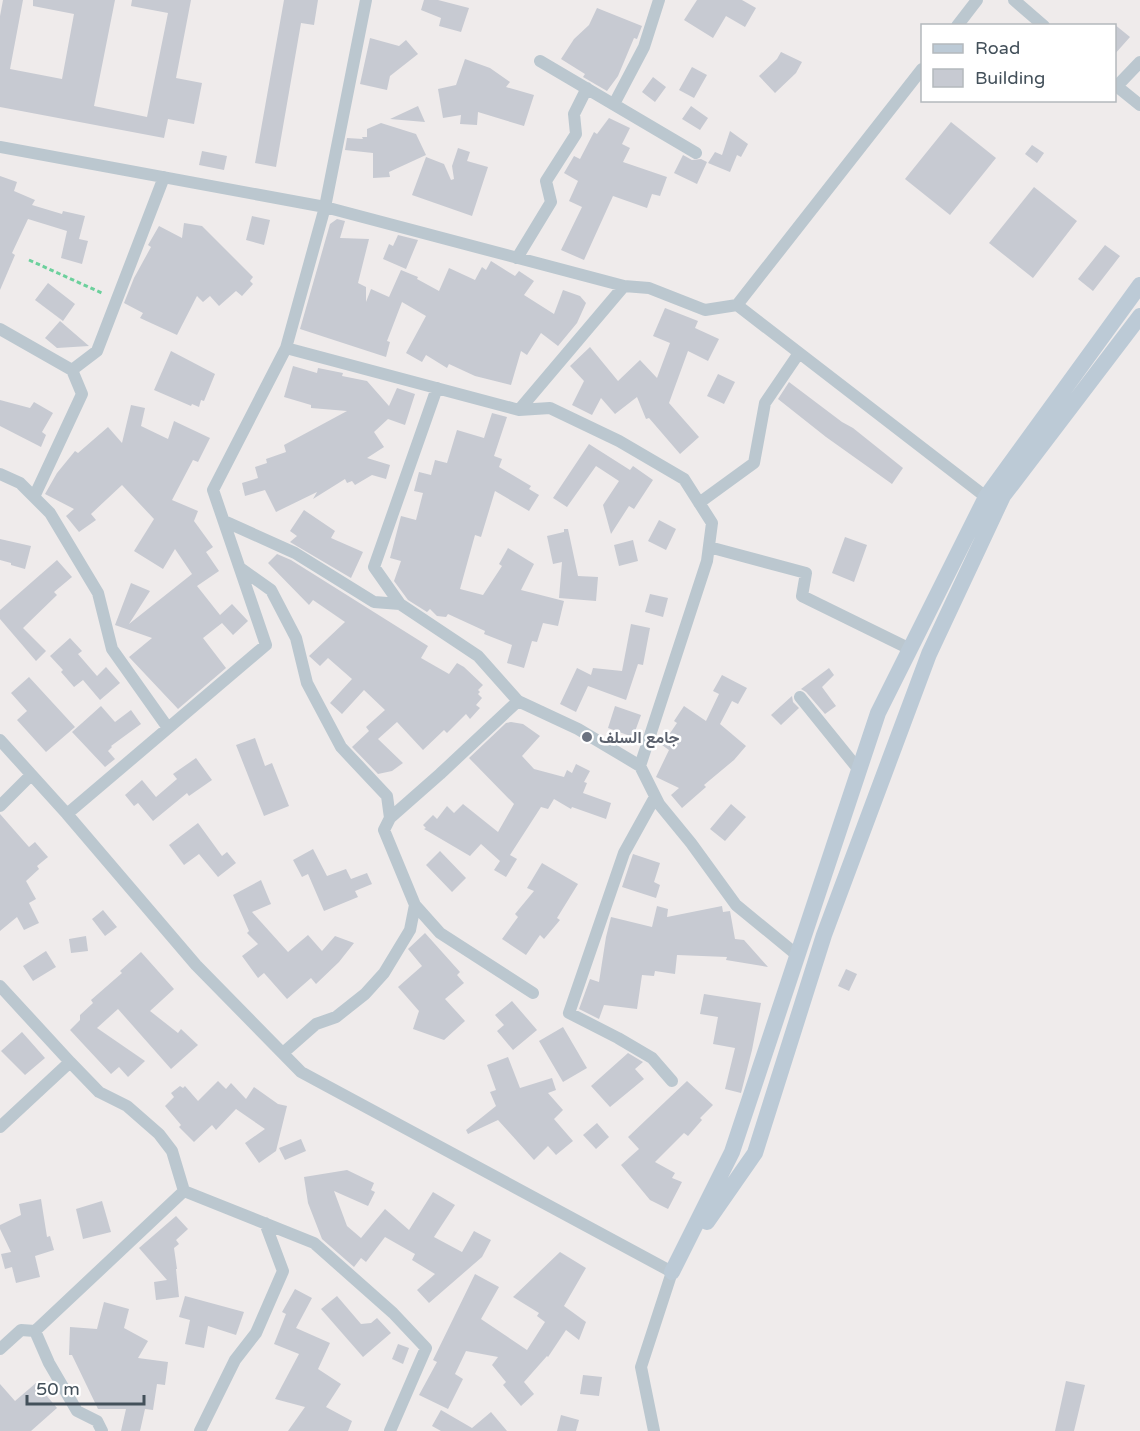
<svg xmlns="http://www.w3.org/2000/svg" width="1140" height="1431" viewBox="0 0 1140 1431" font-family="'Varela Round',Vazirmatn,sans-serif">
<rect width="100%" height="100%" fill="#efebeb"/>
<path fill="#c7cad2" d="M3,0H23L10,69L62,79L74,14L33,6V0H115L94,106L147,117L168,13L131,6L132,0H191L176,78L202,83L194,124L168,119L164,138L0,107V16Z
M284,0H318L314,25L301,23L276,167L255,163Z
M424,0H438L469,8L461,32L439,26L441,18L421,10Z
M697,0H742L756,8L745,27L726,16L713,38L684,20Z
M597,8L642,26L637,39L634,38L618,76L607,91L583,77L585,74L561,59L574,39L589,25Z
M1114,24L1130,37L1114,55Z
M370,38L399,46L406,40L418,54L390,76L387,90L360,84Z
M781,52L802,62L796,73L775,93L759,76L777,59Z
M465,59L490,68L510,82L506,87L534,95L524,126L478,112L477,125L460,124L461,115L443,118L438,89L456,85Z
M692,67L707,75L694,98L679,90Z
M653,77L666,87L655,102L642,92Z
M418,106L425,122L390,119Z
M691,106L708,118L700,130L682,119Z
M609,118L630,128L622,144L630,148L623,162L667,177L660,196L652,194L647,208L613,196L584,260L561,250L582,207L569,201L578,181L564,173L574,156L580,159L594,132L597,134Z
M951,122L996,158L950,215L905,179Z
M381,123L416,134L426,155L389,172L390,177L373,178V153L345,150L347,138L363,139L362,137H367V129Z
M730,131L748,144L741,157L737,155L730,172L708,163L715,152L722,155Z
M1032,145L1044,153L1037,163L1025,154Z
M458,148L470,152L467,161L488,167L472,216L412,195L426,157L444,164L451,180L454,179L452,166Z
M202,151L227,156L224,170L199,165Z
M683,155L692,160L701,159L707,162L697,184L674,173Z
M0,176L17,182L14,191L35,200L32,205L62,214L63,211L85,216L79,239L88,241L82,264L61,258L67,231L28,219L12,253L15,255L0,290Z
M1034,187L1077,221L1033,278L989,243Z
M252,216L270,220L264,245L246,240Z
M337,219L345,221L340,238L369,239L358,283L366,287V302L371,289L389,297L401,270L418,277L417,279L439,291L449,268L475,280L482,267L486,270L491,261L515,276L519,271L534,281L524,295L554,314L563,290L580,296L586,303L577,323L558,346L541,333L527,355L521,351L511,385L475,376L449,364L447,368L426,355L422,362L406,353L426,316L402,302L387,341L390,342L386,357L300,329L330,224Z
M184,223L202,226L253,277L250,281L253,284L242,296L236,291L219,306L210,296L203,302L197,296L177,335L140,318L143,313L124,303L134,278L151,247L148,245L159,226L182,238Z
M398,235L418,240L406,269L383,259L389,244L393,246Z
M1105,245L1120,256L1093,291L1078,279Z
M48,283L75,304L63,321L35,300Z
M665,308L698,321L695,328L719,339L708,361L688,351L669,403L699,437L680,454L649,418L646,419L637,397L615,414L601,398L592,415L572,405L584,381L570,366L590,347L618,381L640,360L657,378L670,343L653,336Z
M60,321L89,346L57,348L45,338Z
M171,351L215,374L204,401L201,400L199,407L192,404L191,406L154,390Z
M293,366L317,373L318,368L343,373L342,376L367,381L389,406L397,388L415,394L405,425L388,419L374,432L384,447L367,458L390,465L386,479L372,475L355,485L352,481L347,483L345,479L313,499L317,492L276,512L265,490L245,496L242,483L258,478L255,467L267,463L266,459L286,452L284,445L347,411L311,408V405L284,397Z
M718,374L735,382L724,404L707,396Z
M789,382L842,422L853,428L903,468L892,484L826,437L778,399Z
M0,400L30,408L34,402L53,413L42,432L46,435L41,447L0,426Z
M131,405L145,408L141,426L168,439L174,421L210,438L198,462L193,460L172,500L198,511L194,521L213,547L206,552L219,571L197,586L220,615L232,604L248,621L233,635L222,623L203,638L226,668L178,709L129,657L152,638L115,625L131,583L150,591L129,624L192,574L175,549L163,569L134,551L154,519L122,485L91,514L96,520L79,532L66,516L74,509L45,494L57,473L75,451L78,453L108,427L122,443Z
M492,413L507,417L494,456L502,459L499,467L531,486L529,489L539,495L529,511L495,491L481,537L475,535L460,589L483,595L502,566L499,564L508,548L534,564L521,590L564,601L558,626L543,623L537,642L532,641L524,668L507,663L512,645L484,634L485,631L448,614L446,617L437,616L430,609L427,612L408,600L394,581L401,561L390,558L401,516L416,520L423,493L414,491L419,472L431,475L435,460L447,463L457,430L484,438Z
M589,444L630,470L633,466L653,480L634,509L629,506L611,534L603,505L619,481L596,466L567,507L553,498Z
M304,510L335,531L331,538L363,552L351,578L290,542L297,536L290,531Z
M659,520L676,529L666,550L648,541Z
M564,529H568L578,576L598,577L596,601L559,598L562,562L553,564L547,536L564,532Z
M845,537L867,545L854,582L832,573Z
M0,539L31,546L25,569L11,565V563L0,560Z
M633,540L638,561L619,566L614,545Z
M277,554L291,560L428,646L421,658L449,674L457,663L464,667L483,685L478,690L480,692L478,694L482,698L476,705L480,708L470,719L466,714L447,733L444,730L423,750L397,722L378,739L403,763L392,771L378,774L352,747L369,731L366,727L385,710L364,690L342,714L330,703L352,679L328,658L320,666L309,656L345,622L313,600L309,605L268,563Z
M57,560L72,577L54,592L57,595L23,628L46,651L36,661L0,619V610Z
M650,594L668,598L663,617L645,612Z
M631,624L650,628L643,665L638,664L626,700L588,686L576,712L560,704L577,668L591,675L593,668L622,671Z
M70,638L82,651L78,654L97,676L106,667L120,683L100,700L83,680L74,687L61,672L63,670L50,656Z
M829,668L834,675L822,687L836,706L825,714L806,692L801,689Z
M722,675L747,688L738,704L732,701L720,724L746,746L734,760L704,785L706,787L682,808L671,795L679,788L656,777L669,750L662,745L677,723L674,721L684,706L706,721L719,694L713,691Z
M29,677L75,727L46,752L17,720L27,711L11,693Z
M792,696L793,702L799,708L781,725L771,715Z
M101,706L115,722L131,710L141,724L111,746L112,747L108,751L115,759L105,767L72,732Z
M615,706L641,715L633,737L608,728Z
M511,722L523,724L540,736L522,756L534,769L564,777L567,770L572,773L576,764L590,771L584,782L587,783L583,793L611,803L606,819L572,807L571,809L554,799L548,809L541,807L510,855L517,859L506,877L494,870L500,861L481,844L470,856L424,829L426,828L423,825L433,815L437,819L447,806L454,813L463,804L498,832L514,804L469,758L506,723Z
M255,738L265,766L272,763L289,806L264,816L236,745Z
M196,758L212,780L189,796L187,793L153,821L138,803L134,806L125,795L142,780L156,797L177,779L173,774Z
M731,804L746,817L725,841L710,829Z
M0,814L29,847L35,842L48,857L37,866L39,869L26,881L36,899L29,903L39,923L24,930L17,917L0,931Z
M198,823L222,856L227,852L236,863L218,877L199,854L184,865L169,845Z
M313,849L327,876L346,869L351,879L367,873L372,884L355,891L358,897L324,911L308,874L302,877L293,860Z
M440,851L466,878L452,892L426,865Z
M633,854L660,863L654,882L660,885L656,898L622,887Z
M542,863L578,884L557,918L560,920L544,939L540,935L526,955L502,939L518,917L515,914L534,891L527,888Z
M261,880L271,904L252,912L288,952L308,935L322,951L335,936L354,943L339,962L316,984L311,978L287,999L264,973L258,978L242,956L258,944L247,933L249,931L233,895Z
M657,906L668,909L667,917L722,906L723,912L730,911L735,939L744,940L768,967L726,960L727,957L677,955L675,974L655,971L654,976L642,975L637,1009L604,1005L599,1019L579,1009L590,979L599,982L606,937L611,917L652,927Z
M103,910L117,927L105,936L92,919Z
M425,933L460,972L457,975L464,983L445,999L465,1021L444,1040L413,1029L419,1011L398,987L422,966L408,949Z
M86,936L88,951L71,953L69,939Z
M46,951L56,967L33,981L23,966Z
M141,952L174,989L150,1011L178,1033L181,1029L198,1045L171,1069L118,1009L97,1028L145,1061L128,1077L119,1067L111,1074L70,1030L80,1020V1015L93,1003L91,1000L122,973L120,971Z
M846,969L857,974L849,991L838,986Z
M704,994L761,1003L752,1050L741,1093L725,1089L735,1048L713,1044L718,1017L700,1014Z
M512,1001L537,1030L513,1050L497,1031L504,1025L495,1015Z
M563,1027L587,1068L563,1082L539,1041Z
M22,1032L45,1058L25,1075L1,1051Z
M628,1053L643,1062L635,1069L644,1079L610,1107L591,1086Z
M508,1057L520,1088L552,1078L556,1090L548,1093L563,1110L554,1119L573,1141L556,1155L548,1146L534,1160L498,1120L468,1134L466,1130L496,1106L490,1092L496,1090L487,1065Z
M218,1081L226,1089L231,1083L246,1099L254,1087L278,1104L287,1106L276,1151L259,1163L245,1143L265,1129L236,1109L216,1130L212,1125L194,1142L179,1127L181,1125L165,1106L174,1097L171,1093L180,1086L183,1088L185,1086L198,1101Z
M687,1081L713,1105L700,1118L702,1120L688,1136L684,1133L655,1162L675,1173L672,1178L682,1182L668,1209L650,1200L621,1165L639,1149L628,1137Z
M597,1123L609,1137L596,1149L583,1135Z
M301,1139L306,1151L285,1160L279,1148Z
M347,1170L374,1183L371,1190L375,1192L368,1206L334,1191L347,1226L361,1238L385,1209L409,1230L433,1192L455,1205L434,1237L462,1252L474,1231L491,1240L482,1257L429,1303L417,1290L435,1274L412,1260L415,1254L385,1237L366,1262L361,1258L354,1267L322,1239L308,1203L304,1177Z
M41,1199L47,1237L50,1236L54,1250L35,1256L40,1277L16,1283L12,1267L5,1269L1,1254L11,1252L0,1229V1225L21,1215L19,1204Z
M102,1201L111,1232L83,1239L76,1209Z
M176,1216L188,1229L176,1240L179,1244L174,1248L177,1269H176L179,1297L156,1300L154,1282L167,1280L139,1248Z
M560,1252L586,1268L564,1306L586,1322L579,1340L566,1330L548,1357L547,1356L524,1382L534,1394L521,1406L503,1385L506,1382L492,1365L498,1357L466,1351L455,1374L463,1379L448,1409L419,1395L437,1362L433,1360L475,1274L499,1287L481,1319L527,1350L545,1322L537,1316L539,1313L513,1297Z
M295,1289L312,1298L296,1328L330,1343L318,1369L341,1384L326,1407L352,1421L348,1431H288L305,1407L275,1399L299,1354L274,1344L286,1314L282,1312Z
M185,1296L244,1312L236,1335L208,1326L204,1348L185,1344L190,1320L179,1317Z
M337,1296L361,1324L371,1323L377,1318L391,1333L363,1357L321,1309Z
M104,1302L129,1309L124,1328L148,1341L138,1358L168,1362L165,1385L157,1384L153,1410L145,1409L140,1431H121L126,1409H98L72,1355H69L70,1327L97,1329Z
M398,1344L409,1348L403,1364L392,1359Z
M583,1375L602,1377L599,1396L580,1394Z
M1066,1381L1085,1385L1074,1431H1055Z
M36,1383L57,1408L31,1431H0V1384L15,1401Z
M441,1410L472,1428L491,1412L507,1431H441L432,1426Z
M561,1415L579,1420L576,1431H557Z"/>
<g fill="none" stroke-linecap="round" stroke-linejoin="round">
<path stroke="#6cd09c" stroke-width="3" stroke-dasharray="4.5 3" stroke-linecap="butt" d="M29,260L104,294"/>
<path stroke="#bbc7cf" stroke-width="12" d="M1014,0L1044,26
M957,26L977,0
M540,61L696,153
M922,69L737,305L986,497
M1114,84L1140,105
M1117,86L1140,62
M614,104L644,47L659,0
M0,147L325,207L366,0
M517,258L551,202L546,181L576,134L574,114L587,88
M0,329L72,370L82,394L34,497
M286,348L519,410L550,408L619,441L684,479L712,523L707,561L640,766L578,729L518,701L478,656L400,604L374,567L437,388
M72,370L97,351L164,177
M519,410L624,286
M0,474L20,483L50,513L98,593L112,649L168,728
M699,503L754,463L765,403L799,353
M224,521L295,553L374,602L400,604
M709,547L806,573L802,596L910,649
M240,568L271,590L296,638L307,683L341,747L387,796L390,818
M800,697L859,770
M0,740L67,814L266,645L213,490L286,348L325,207L624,286L649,288L705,310L737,305
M640,766L659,804L691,843L736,905L797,955
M655,797L624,853L569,1013L618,1038L652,1058L672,1081
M0,806L31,775
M67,814L196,965L301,1072L672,1272L641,1367L654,1431
M415,905L440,933L533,993
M0,986L70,1062L0,1127
M283,1053L316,1024L336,1017L365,994L384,973L410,930L415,905L384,830L390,818L440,774L518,701
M70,1062L99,1092L127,1106L159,1134L172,1151L184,1191L314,1243L393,1313L426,1348L390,1431
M35,1331L184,1191
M0,1349L21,1330L35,1331L49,1363L77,1411L97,1421L102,1431
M200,1431L235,1360L256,1333L283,1271L265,1223"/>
<path stroke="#bccad6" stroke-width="16" d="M707,1222L755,1153L824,935L929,654L1003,496L1140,316
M672,1272L732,1152L878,713L986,497L1140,285"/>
</g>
<circle fill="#6b7280" stroke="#fff" stroke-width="2" cx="587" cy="737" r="6"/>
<g text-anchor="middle" stroke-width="5" stroke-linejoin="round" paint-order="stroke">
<g font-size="16" font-weight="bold" fill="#5b616d" stroke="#fff" text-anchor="start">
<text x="599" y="743">جامع السلف</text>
</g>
</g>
<rect x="921" y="24" width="195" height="78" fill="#ffffff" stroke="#b4b9bd" stroke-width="1.5"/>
<rect x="933" y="44" width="30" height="9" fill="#bccad6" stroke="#b4b9bd" stroke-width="1.5"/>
<text x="975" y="54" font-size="18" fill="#43505a">Road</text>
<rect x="933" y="69" width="30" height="18" fill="#c7cad2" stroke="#b4b9bd" stroke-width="1.5"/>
<text x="975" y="84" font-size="18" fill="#43505a">Building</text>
<path d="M27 1395v9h117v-9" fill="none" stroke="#43505a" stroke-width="3"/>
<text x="36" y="1395" font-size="18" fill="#43505a" stroke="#ffffff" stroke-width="4.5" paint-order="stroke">50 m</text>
</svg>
